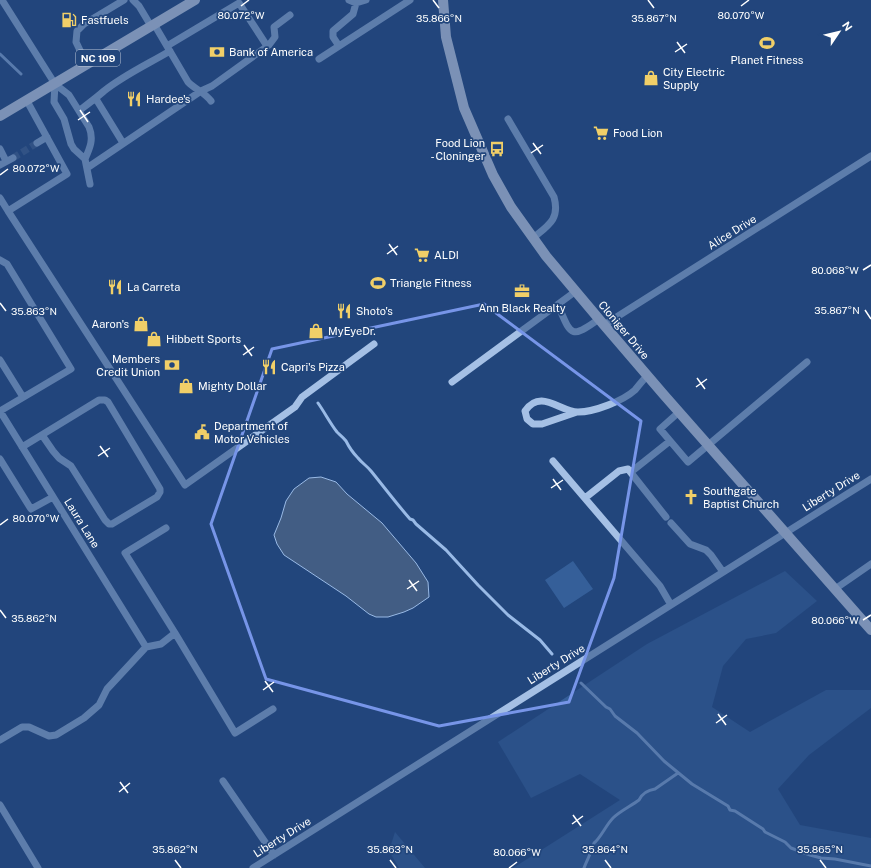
<svg xmlns="http://www.w3.org/2000/svg" width="871" height="868" viewBox="0 0 871 868" font-family="'Public Sans',sans-serif">
<rect width="100%" height="100%" fill="#22467c"/>
<path fill="#355f99" d="M573,561L593,589L564,608L545,580Z
M785,571L817,601L776,633L746,639L723,666L712,707L750,732L826,690H871V708L809,755L778,789L800,825L871,838V868H513L620,800L580,774L531,798L498,742L647,644Z
M395,832L425,868H399L389,851Z"/>
<path fill="#425d84" stroke="#99bae6" d="M321,477L336,482L347,494L382,523L416,563L428,582L429,597L413,608L404,612L388,617H376L369,614L346,596L284,555L277,544L274,535L281,518L286,501L294,489L309,478Z"/>
<g fill="none" stroke-linecap="round" stroke-linejoin="round">
<path stroke="#99bae6" stroke-width="3" d="M0,54L21,74
M318,403C325,413 330,423 337,432C340,435 343,437 346,441C349,447 353,453 358,458C362,463 367,466 371,471C384,487 396,503 410,519L413,520L416,524L446,550L478,585L508,615L540,640L552,654
M581,683L606,707L610,709L615,716L637,733L664,761L692,784L728,806L730,810L735,811L763,829L765,832L785,842L791,848L810,855L821,858L835,859L871,866
M584,868C587,860 592,851 594,843C600,839 606,825 613,818C620,811 631,806 639,800C642,794 648,790 655,789L678,773"/>
<path stroke="#436290" stroke-width="7" stroke-dasharray="7 3.5" stroke-linecap="butt" d="M13,158L37,143"/>
<path stroke="#a5c0e5" stroke-width="7" d="M2,0L55,84L69,95L89,127C94,139 90,148 85,159
M133,0L139,6L151,26
M349,0L356,3L366,0
M154,24L188,82C196,90 204,92 211,101
M167,46L239,3L267,46
M339,46L333,37V31L353,14L356,3
M319,59L410,0
M87,65L76,42L77,31L84,24L124,0
M55,84L54,102L64,119L71,144L74,149L85,159L90,184
M96,99L123,143
M80,110C88,104 96,98 104,91C124,75 148,64 170,51
M508,119L554,197C560,219 549,225 533,238
M37,143L47,137
M0,149L6,161
M0,165L13,158
M87,168L201,91L212,86L269,45L275,37L274,27L290,15
M0,198L8,211L67,174L27,101
M8,211L185,485L295,407L302,397L374,344
M0,260L7,264L71,369L0,411L146,647
M558,305C571,335 570,340 599,319
M604,325L871,156
M0,360L23,397
M452,382L576,291
M577,412L542,424H533L527,419L525,411C541,388 560,412 578,412C594,412 623,401 635,390C639,385 643,380 647,376
M679,412L660,429L688,462L807,362
M22,447L99,400H105L108,402L160,489V492L157,497L112,524H109L105,520L71,466L59,458L53,451L42,435
M0,459L31,509L53,497
M553,461L660,586L671,605
M631,472L670,441
M585,498L619,471L628,469L666,517
M671,523L690,544L706,550L711,555L723,572
M835,589L871,564
M175,633L235,733L273,709
M0,740L22,727H29L49,736L56,735L84,718L99,705L107,689L146,647L161,644L175,633L125,553L166,528
M223,781L274,855
M0,805L38,868
M253,868L871,479"/>
<path stroke="#e6eefd" stroke-width="10" d="M443,0L446,37L464,108L493,175L511,207L546,256L604,325L664,395L871,630
M0,116L195,0"/>
</g>
<path d="M0 0H871V868H0ZM484,304L641,421L614,578L569,702L439,726L266,679L211,524L272,349Z" fill="#22467c" fill-opacity=".55" fill-rule="evenodd"/>
<path fill="none" stroke="#7795e8" stroke-width="3" stroke-linejoin="round" d="M484,304L641,421L614,578L569,702L439,726L266,679L211,524L272,349Z"/>
<path fill="none" stroke="#fff" stroke-width="1.5" d="M433,0L439,8M648,0L654,8M241,6L249,0M741,6L749,0M677,42L685,53M675,52L687,44M80,110L88,122M78,120L90,112M533,143L541,154M531,153L543,145M0,175L8,169M389,244L397,255M387,254L398,246M863,270L871,265M0,303L6,311M865,310L871,319M244,345L252,356M243,355L254,347M697,378L705,389M696,387L707,379M100,446L108,457M98,456L110,448M553,479L561,490M551,488L563,480M0,525L8,519M409,580L417,591M407,589L419,581M0,610L6,618M863,620L871,615M265,681L273,692M263,690L274,682M718,714L726,725M716,723L727,715M120,782L128,793M119,792L130,783M573,815L581,826M572,824L583,816M175,860L181,868M390,860L396,868M605,860L611,868M820,860L826,868M509,868L517,862"/>
<defs>
<g id="fuel-bare" transform="scale(1.2)"><path d="M-5.5-6h7V0h2V4h1.3V-2.5L3-4.5l.8-.8L6-3V5H2.5V1h-1V6h-7ZM-4.2-4.7v3.2H.2V-4.7Z" fill="#f1cf68" stroke="#22467c" stroke-width="2.5" paint-order="stroke"/></g>
<g id="stadium-bare" transform="scale(1.2)"><path d="M0-5a6.5 5 0 1 0 0 10a6.5 5 0 1 0 0-10ZM-3.5-1.8h7v3.6h-7Z" fill="#f1cf68" stroke="#22467c" stroke-width="2.5" paint-order="stroke"/></g>
<g id="bank-bare" transform="scale(1.2)"><path d="M-6-4H6V4H-6ZM0-2.3a2.3 2.3 0 1 0 0 4.6a2.3 2.3 0 1 0 0-4.6Z" fill="#f1cf68" stroke="#22467c" stroke-width="2.5" paint-order="stroke"/></g>
<g id="shop-bare" transform="scale(1.2)"><path d="M-5-2.5h2.3a2.7 3.5 0 0 1 5.4 0H5L5.5 6h-11ZM-1.5-2.5h3a1.5 2.3 0 0 0-3 0Z" fill="#f1cf68" stroke="#22467c" stroke-width="2.5" paint-order="stroke"/></g>
<g id="restaurant-bare" transform="scale(1.2)"><path d="M-5-6h1v4h1v-4h1v4h1v-4h1v5L-1.5 .5V6h-2V.5L-5-1ZM5-6V6H3V1.5H1.5Q1.5-4 5-6Z" fill="#f1cf68" stroke="#22467c" stroke-width="2.5" paint-order="stroke"/></g>
<g id="supermarket-bare" transform="scale(1.2)"><path d="M-6-5.5h2.5l.6 2H6L4.5 2H-2.5L-4.4-4H-6ZM-1.5 3.2a1.3 1.3 0 1 0 .1 0ZM3 3.2a1.3 1.3 0 1 0 .1 0Z" fill="#f1cf68" stroke="#22467c" stroke-width="2.5" paint-order="stroke"/></g>
<g id="bus-bare" transform="scale(1.2)"><path d="M-5-6H5V4H4V6H2V4H-2V6H-4V4H-5ZM-3.5-4V0h7V-4ZM-3.5 1.2v1.5H-2V1.2ZM2 1.2v1.5H3.5V1.2Z" fill="#f1cf68" stroke="#22467c" stroke-width="2.5" paint-order="stroke"/></g>
<g id="office-bare" transform="scale(1.2)"><path d="M-6-3h4V-5.5h4V-3h4V5H-6ZM-1-4.5V-3h2v-1.5ZM-6 0V1H6V0Z" fill="#f1cf68" stroke="#22467c" stroke-width="2.5" paint-order="stroke"/></g>
<g id="civic-bare" transform="scale(1.2)"><path d="M-.6-6.5H3V-4.5H.6V-3L4-1V1h2V6H-6V1h2V-1L-.6-3ZM-1.2 2.5V6h2.4V2.5Z" fill="#f1cf68" stroke="#22467c" stroke-width="2.5" paint-order="stroke"/></g>
<g id="church-bare" transform="scale(1.2)"><path d="M-1.2-6h2.4v3.5h3.3v2.4h-3.3V6h-2.4V-.1h-3.3v-2.4h3.3Z" fill="#f1cf68" stroke="#22467c" stroke-width="2.5" paint-order="stroke"/></g>
</defs>
<g fill-rule="evenodd">
<use href="#fuel-bare" x="69" y="20"/>
<use href="#stadium-bare" x="767" y="43"/>
<use href="#bank-bare" x="217" y="52"/>
<use href="#shop-bare" x="651" y="78"/>
<use href="#restaurant-bare" x="134" y="99"/>
<use href="#supermarket-bare" x="601" y="133"/>
<use href="#bus-bare" x="497" y="149"/>
<use href="#supermarket-bare" x="422" y="255"/>
<use href="#stadium-bare" x="378" y="283"/>
<use href="#restaurant-bare" x="115" y="287"/>
<use href="#office-bare" x="522" y="291"/>
<use href="#restaurant-bare" x="344" y="311"/>
<use href="#shop-bare" x="141" y="324"/>
<use href="#shop-bare" x="316" y="331"/>
<use href="#shop-bare" x="154" y="339"/>
<use href="#bank-bare" x="172" y="365"/>
<use href="#restaurant-bare" x="269" y="367"/>
<use href="#shop-bare" x="186" y="386"/>
<use href="#civic-bare" x="202" y="432"/>
<use href="#church-bare" x="691" y="497"/>
</g>
<g text-anchor="middle" stroke-width="3.5" stroke-linejoin="round" paint-order="stroke">
<rect fill="#22467c" stroke="#bdc8d8" stroke-width="1" x="76" y="50" width="44" height="16" rx="3"/>
<g font-size="10" font-weight="bold" fill="#fff">
<text x="98" y="62">NC 109</text>
</g>
<g font-size="11" fill="#fff" stroke="#22467c" text-anchor="start">
<text x="81" y="24">Fastfuels</text>
<text x="229" y="56">Bank of America</text>
<text x="767" y="64" text-anchor="middle">Planet Fitness</text>
<text x="663" y="76">City Electric<tspan x="663" dy="13">Supply</tspan></text>
<text x="146" y="103">Hardee's</text>
<text x="613" y="137">Food Lion</text>
<text x="485" y="147" text-anchor="end">Food Lion<tspan x="485" dy="13">- Cloninger</tspan></text>
<text x="434" y="259">ALDI</text>
<text x="390" y="287">Triangle Fitness</text>
<text x="127" y="291">La Carreta</text>
<text x="522" y="312" text-anchor="middle">Ann Black Realty</text>
<text x="356" y="315">Shoto's</text>
<text x="129" y="328" text-anchor="end">Aaron's</text>
<text x="328" y="335">MyEyeDr.</text>
<text x="166" y="343">Hibbett Sports</text>
<text x="160" y="363" text-anchor="end">Members<tspan x="160" dy="13">Credit Union</tspan></text>
<text x="281" y="371">Capri's Pizza</text>
<text x="198" y="390">Mighty Dollar</text>
<text x="214" y="430">Department of<tspan x="214" dy="13">Motor Vehicles</tspan></text>
<text x="703" y="495">Southgate<tspan x="703" dy="13">Baptist Church</tspan></text>
</g>
<g font-size="11" fill="#fff" stroke="#22467c">
<text transform="translate(732 232) rotate(-32)" y="4">Alice Drive</text>
<text transform="translate(624 330) rotate(50)" y="4">Cloniger Drive</text>
<text transform="translate(831 491) rotate(-32)" y="4">Liberty Drive</text>
<text transform="translate(82 523) rotate(58)" y="4">Laura Lane</text>
<text transform="translate(556 664) rotate(-32)" y="4">Liberty Drive</text>
<text transform="translate(282 837) rotate(-32)" y="4">Liberty Drive</text>
</g>
</g>
<g font-size="10" text-anchor="middle" fill="#fff" stroke="#22467c" stroke-width="3.5" stroke-linejoin="round" paint-order="stroke">
<text x="741" y="19">80.070°W</text>
<text x="241" y="19">80.072°W</text>
<text x="439" y="22">35.866°N</text>
<text x="654" y="22">35.867°N</text>
<text x="36" y="172">80.072°W</text>
<text x="835" y="274">80.068°W</text>
<text x="837" y="314">35.867°N</text>
<text x="34" y="315">35.863°N</text>
<text x="36" y="522">80.070°W</text>
<text x="34" y="622">35.862°N</text>
<text x="835" y="624">80.066°W</text>
<text x="175" y="853">35.862°N</text>
<text x="390" y="853">35.863°N</text>
<text x="605" y="853">35.864°N</text>
<text x="820" y="853">35.865°N</text>
<text x="517" y="856">80.066°W</text>
</g>
<g transform="translate(839 32) rotate(55)" stroke="#22467c" stroke-width="3" paint-order="stroke">
<path d="M0-3L7 15L0 10L-7 15Z" fill="#ffffff"/>
<text y="-6" font-size="11" font-weight="bold" text-anchor="middle" fill="#ffffff">N</text>
</g>
</svg>
